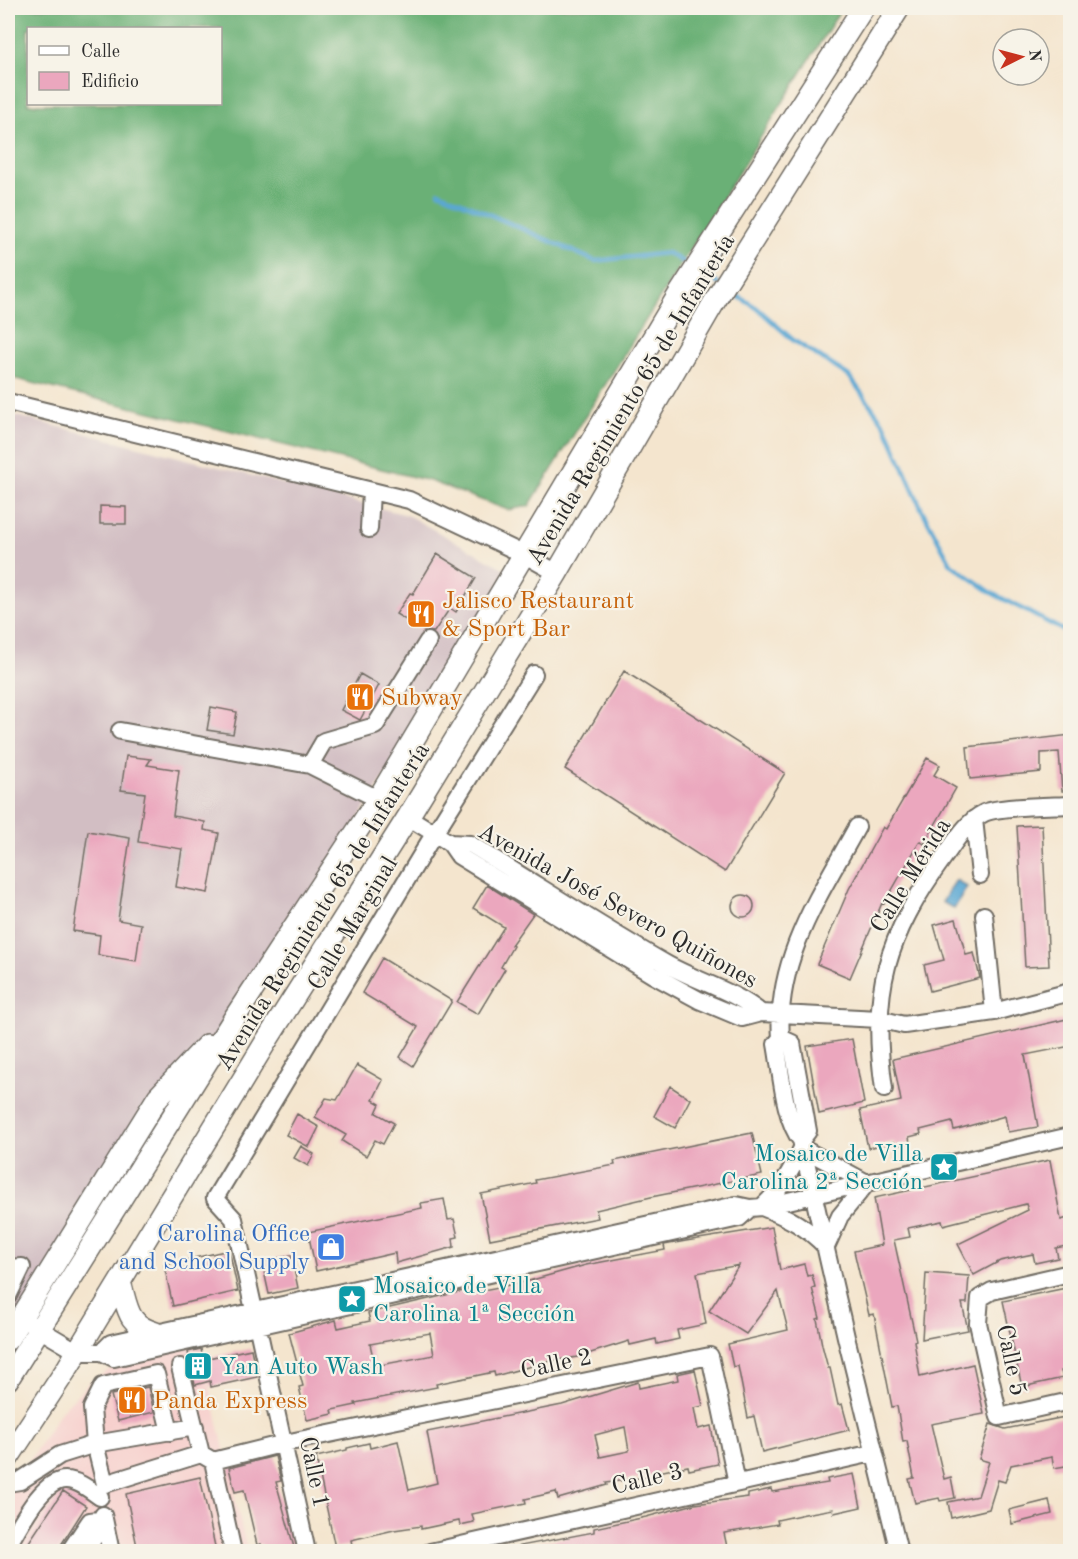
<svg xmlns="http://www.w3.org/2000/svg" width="1078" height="1559" viewBox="0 0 1078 1559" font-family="'Old Standard TT',serif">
<rect width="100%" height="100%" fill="#f7f3e8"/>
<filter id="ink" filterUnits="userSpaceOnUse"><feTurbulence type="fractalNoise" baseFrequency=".0167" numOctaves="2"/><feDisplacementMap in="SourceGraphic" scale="12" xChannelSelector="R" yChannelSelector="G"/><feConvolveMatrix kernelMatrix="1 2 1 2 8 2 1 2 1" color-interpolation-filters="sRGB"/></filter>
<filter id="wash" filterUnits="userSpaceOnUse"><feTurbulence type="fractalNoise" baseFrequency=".008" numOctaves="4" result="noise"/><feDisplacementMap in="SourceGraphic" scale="24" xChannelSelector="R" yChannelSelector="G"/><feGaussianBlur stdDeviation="1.35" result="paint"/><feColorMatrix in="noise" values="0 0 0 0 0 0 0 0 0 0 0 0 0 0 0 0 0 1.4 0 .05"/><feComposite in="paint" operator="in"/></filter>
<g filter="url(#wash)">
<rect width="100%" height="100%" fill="#f4e5ce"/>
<path fill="#f7d0cd" d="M200,1343L247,1551H8V1495L61,1411L89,1383L123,1361Z"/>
<path fill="#d2bec3" d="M8,414L407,515L510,572L8,1388Z"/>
<path fill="#6ab076" stroke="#4a6e50" stroke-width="1.5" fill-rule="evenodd" d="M8,8H842L529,506L508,510L430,481L8,377ZM28,28H220V104H28Z"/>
<path fill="#5aa7d3" stroke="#42697f" stroke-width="1.5" d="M956,880L967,887L954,909L942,902Z"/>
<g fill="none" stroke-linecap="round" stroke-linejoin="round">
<path stroke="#5aa7d3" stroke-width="4.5" d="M439,192L595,261L668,253L691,267
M700,273L719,284
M728,290L757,308L793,340L849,376L885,425L922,510L951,564L992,593L1070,634"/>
</g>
<g id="blocks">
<path fill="#eba7be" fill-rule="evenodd" d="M100,506L126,507V524H100Z
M437,554L476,578L456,612L450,608L434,632L424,631L396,614L410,593L413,594Z
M624,671L785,773L725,872L565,769Z
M360,674L379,685L360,720L341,710Z
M211,707L237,712L233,734L207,730Z
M1071,735V791H1062L1059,752L1041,753V772L970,779L967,747Z
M126,756L151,759L147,765L179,770L173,816L205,822L204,830L219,833L208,893L176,887L182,849L138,842L145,793L121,790Z
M927,758L940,765L934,775L956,788L924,844L920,841L884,904L882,903L850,978L817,964L849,889L883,827L886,829Z
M1042,825L1049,966L1025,967L1017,826Z
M88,831L130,838L118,920L141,924L136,961L98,955L100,935L73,931Z
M487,885L533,914L511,945L513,946L501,967L505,969L478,1014L457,1002L504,927L473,908Z
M732 906a11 11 0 1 1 22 0a11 11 0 1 1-22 0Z
M956,919L966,955L974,953L980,978L930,991L924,965L944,960L934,925Z
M382,958L452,1001L413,1066L400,1057L418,1027L362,993Z
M1071,1018V1046L1025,1055L1038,1127L1008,1132L1005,1116L954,1130L952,1122L920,1130L921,1134L909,1137L910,1143L895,1146L894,1142L868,1148L860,1110L901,1101L893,1059Z
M852,1039L864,1103L819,1114L807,1046Z
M357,1065L383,1080L373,1100L380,1104L376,1113L394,1123L383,1144L375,1140L366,1156L342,1141L346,1135L315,1117L326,1098L337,1100Z
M670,1086L690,1099L675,1128L654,1116Z
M297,1114L319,1127L309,1147L286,1135Z
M752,1133L762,1175L651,1197L596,1210L598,1218L490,1239L481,1194L536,1183L535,1180L615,1165L614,1161Z
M301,1146L314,1154L308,1166L294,1158Z
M1050,1160L1061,1220L1071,1217V1245L1056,1248L1058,1258L1035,1263L1033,1254L1000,1261L974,1275L958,1244L1028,1210L1026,1204L943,1225L942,1221L908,1228L910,1237L894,1240L916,1340L914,1341L920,1377L973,1364L984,1414L931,1424L944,1479L951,1477L955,1498L940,1501L939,1498L915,1503L909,1479L914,1478L907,1441L903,1442L897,1406L892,1407L874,1314L869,1315L854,1251L882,1245L874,1198Z
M444,1199L448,1220L454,1219L458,1237L453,1238L454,1247L396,1263L395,1253L316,1271L308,1232L422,1208L421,1203Z
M772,1227L780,1270L804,1264L807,1276L812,1275L815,1287L812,1288L820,1318L817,1319L822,1345L828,1368H830L838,1405L842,1404L849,1430L762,1452L754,1416L748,1418L738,1366L733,1367L728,1344L788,1330L778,1291L746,1334L709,1311L739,1265L697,1273L706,1324L677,1330L679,1339L657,1344L656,1339L630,1345L629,1341L578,1357L550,1361L495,1376L494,1372L436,1384L437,1387L355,1403L356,1405L332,1410L333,1414L307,1420L299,1387L303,1386L289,1333L336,1320L338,1328L370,1321L368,1313L472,1289L473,1292L525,1282L586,1265L665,1250L664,1245L686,1241ZM430,1333L434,1355L375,1366L370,1344Z
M229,1250L238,1291L173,1306L164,1265Z
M291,1255L298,1288L269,1294L262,1262Z
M926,1273L969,1276L967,1303H962L968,1330L922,1339Z
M1071,1287V1369L1061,1371L1063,1378L1022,1387L1003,1301Z
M201,1349L203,1359L251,1349L257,1377L211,1387L210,1381L195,1385L188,1352Z
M695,1370L703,1406L694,1408L698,1429L711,1426L718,1464L689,1470L688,1466L658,1472V1475L606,1483L607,1485L558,1499L556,1492L525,1499L526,1503L472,1514L474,1522L460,1525L459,1521L421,1529V1526L394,1530L351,1540L352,1545L335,1548L316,1457L347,1450V1448L369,1443L370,1448L398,1441L409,1490L437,1483L427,1432L562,1405L638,1382L639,1388L678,1380L677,1374ZM625,1427L629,1451L600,1457L595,1435Z
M148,1387L154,1412L118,1421L111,1395Z
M1065,1417L1071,1442V1465L1054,1468L1052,1457L1011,1465L1005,1482L998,1480L989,1509L951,1518L948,1502L978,1496L989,1462L979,1459L990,1424L1005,1429Z
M275,1456L281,1481L276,1482L295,1551H263L261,1544L257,1545L244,1490L235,1492L229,1468Z
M854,1474L861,1507L834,1513L833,1509L805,1514L777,1520L778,1524L724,1533L727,1547L708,1551H515V1547L594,1532V1528L646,1517L695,1504L748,1497V1494L771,1489L772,1492L828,1483L827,1479Z
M200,1477L216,1551H138L126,1494Z
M63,1491L86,1506L57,1551H23Z
M1049,1500L1052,1514L1012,1524L1009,1510Z"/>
</g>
</g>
<g filter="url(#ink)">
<use href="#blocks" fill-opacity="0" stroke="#716c64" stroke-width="1.5"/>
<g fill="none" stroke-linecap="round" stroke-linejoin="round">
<g stroke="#716c64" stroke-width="20">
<path id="minor" d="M8,402L409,500L525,555L557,573
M369,529L371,491
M120,731L310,765L378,799
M310,765L324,741L375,726L428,641
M408,817L450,843L459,856L653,975L699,1000L742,1018L761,1013L879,1019L904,1025L994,1012L1070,992
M974,819L980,875
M857,827C821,893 775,959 781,1038L776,1044C781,1070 784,1120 801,1140L846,1337L899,1552
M450,843L470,844C536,884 601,927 668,965C699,982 734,991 761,1013
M984,915L994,1012
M781,1038L792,1043L808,1131L801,1140
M884,1089C870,991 886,937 944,857C956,841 966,822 984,813C998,806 1052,806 1070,805
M802,1148L867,1183L840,1216L826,1247C807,1227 787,1217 762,1207C780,1191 792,1170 802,1148Z
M8,1268L22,1267L8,1296
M1070,1273L992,1291L980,1298L978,1323L999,1417L1070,1401
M29,1323L78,1352H102L114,1358L739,1218L750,1208
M102,1352L111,1343L736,1205L750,1208L762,1207L1070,1136
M180,1367L201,1454
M170,1432L156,1374L103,1386L92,1408L95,1444L195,1427
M213,1461L233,1552
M8,1483L20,1481L60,1455L95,1444L105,1484L201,1454L213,1461L285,1443L710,1356L737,1483
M8,1545C19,1527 42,1479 66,1480C78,1480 90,1490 100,1497
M69,1552L90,1521L104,1519L111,1552
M86,1552L104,1519L103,1515
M307,1552L234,1219L215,1198L434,834L534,674
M430,1552L873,1453"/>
</g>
<g stroke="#716c64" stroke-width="24">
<path id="major" d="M120,1282C128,1309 127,1325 156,1333
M8,1339L158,1097L207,1045
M8,1379L235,1017L378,799L678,296L863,8
M8,1458L68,1367L267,1040L408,817L557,573L716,299L899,8"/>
</g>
<use href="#minor" stroke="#fff" stroke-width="16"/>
<use href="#major" stroke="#fff" stroke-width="21"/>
</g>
</g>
<defs>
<g id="restaurant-square" transform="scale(1.5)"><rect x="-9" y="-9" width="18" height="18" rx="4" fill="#e8710a" stroke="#f7f3e8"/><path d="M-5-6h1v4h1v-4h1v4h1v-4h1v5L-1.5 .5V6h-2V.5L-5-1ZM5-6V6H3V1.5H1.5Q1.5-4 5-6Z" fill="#fff"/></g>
<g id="sight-square" transform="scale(1.5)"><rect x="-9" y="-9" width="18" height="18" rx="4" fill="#0f9aa8" stroke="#f7f3e8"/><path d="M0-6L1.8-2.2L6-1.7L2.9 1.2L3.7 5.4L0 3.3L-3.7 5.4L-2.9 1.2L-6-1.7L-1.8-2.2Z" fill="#fff"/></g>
<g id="shop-square" transform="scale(1.5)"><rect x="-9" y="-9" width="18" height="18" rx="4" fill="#3f7fe0" stroke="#f7f3e8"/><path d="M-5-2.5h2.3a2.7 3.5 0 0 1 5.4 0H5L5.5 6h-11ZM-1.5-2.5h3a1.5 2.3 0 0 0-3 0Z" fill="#fff"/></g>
<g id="building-square" transform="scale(1.5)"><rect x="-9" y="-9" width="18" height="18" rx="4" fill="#0f9aa8" stroke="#f7f3e8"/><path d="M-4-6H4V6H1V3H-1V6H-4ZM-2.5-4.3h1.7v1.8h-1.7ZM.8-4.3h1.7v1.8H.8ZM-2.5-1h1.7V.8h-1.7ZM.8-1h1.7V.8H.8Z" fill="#fff"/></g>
</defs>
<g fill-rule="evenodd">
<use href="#restaurant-square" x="421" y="614"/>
<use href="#restaurant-square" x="360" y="697"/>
<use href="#sight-square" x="944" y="1167"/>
<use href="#shop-square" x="331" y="1247"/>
<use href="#sight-square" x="352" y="1299"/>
<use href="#building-square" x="198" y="1366"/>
<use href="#restaurant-square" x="132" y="1400"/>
</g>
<g text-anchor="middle" stroke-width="4.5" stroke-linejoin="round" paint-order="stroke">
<g font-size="24" fill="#2b2b2b" stroke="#f7f3e8">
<text transform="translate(630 399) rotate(-59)" y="8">Avenida Regimiento 65 de Infantería</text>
<text transform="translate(910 875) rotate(-58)" y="8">Calle Mérida</text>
<text transform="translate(618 905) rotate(29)" y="8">Avenida José Severo Quiñones</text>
<text transform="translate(322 906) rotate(-58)" y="8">Avenida Regimiento 65 de Infantería</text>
<text transform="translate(352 923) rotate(-59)" y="8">Calle Marginal</text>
<text transform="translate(1012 1360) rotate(78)" y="8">Calle 5</text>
<text transform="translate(556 1363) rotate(-12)" y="8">Calle 2</text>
<text transform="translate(315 1472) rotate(78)" y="8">Calle 1</text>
<text transform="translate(647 1478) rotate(-13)" y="8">Calle 3</text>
</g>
<g font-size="24" fill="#c56008" stroke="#f7f3e8" text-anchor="start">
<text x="442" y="608">Jalisco Restaurant<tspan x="442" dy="28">&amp; Sport Bar</tspan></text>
<text x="381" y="705">Subway</text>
<text x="153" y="1408">Panda Express</text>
</g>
<g font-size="24" fill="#0d838f" stroke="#f7f3e8" text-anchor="start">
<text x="923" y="1161" text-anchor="end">Mosaico de Villa<tspan x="923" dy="28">Carolina 2ª Sección</tspan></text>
<text x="373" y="1293">Mosaico de Villa<tspan x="373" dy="28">Carolina 1ª Sección</tspan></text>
<text x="219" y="1374">Yan Auto Wash</text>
</g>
<g font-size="24" fill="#366cbe" stroke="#f7f3e8" text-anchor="end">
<text x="310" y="1241">Carolina Office<tspan x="310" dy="28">and School Supply</tspan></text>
</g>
</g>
<rect width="1078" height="1559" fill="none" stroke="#f7f3e8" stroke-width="30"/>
<rect x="27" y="27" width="195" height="78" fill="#f7f3e8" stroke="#a5a39c" stroke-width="1.5"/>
<rect x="39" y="46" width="30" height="9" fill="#ffffff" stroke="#a5a39c" stroke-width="1.5"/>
<text x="81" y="57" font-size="18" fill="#2b2b2b">Calle</text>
<rect x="39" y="72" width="30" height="18" fill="#eba7be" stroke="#a5a39c" stroke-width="1.5"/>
<text x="81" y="87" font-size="18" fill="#2b2b2b">Edificio</text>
<g transform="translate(1021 57) rotate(84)"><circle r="28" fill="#f7f3e8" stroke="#a5a39c" stroke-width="1.5"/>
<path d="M0-4.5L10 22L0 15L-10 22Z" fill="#c8321e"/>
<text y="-9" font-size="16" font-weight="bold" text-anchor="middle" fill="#2b2b2b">N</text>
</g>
</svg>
